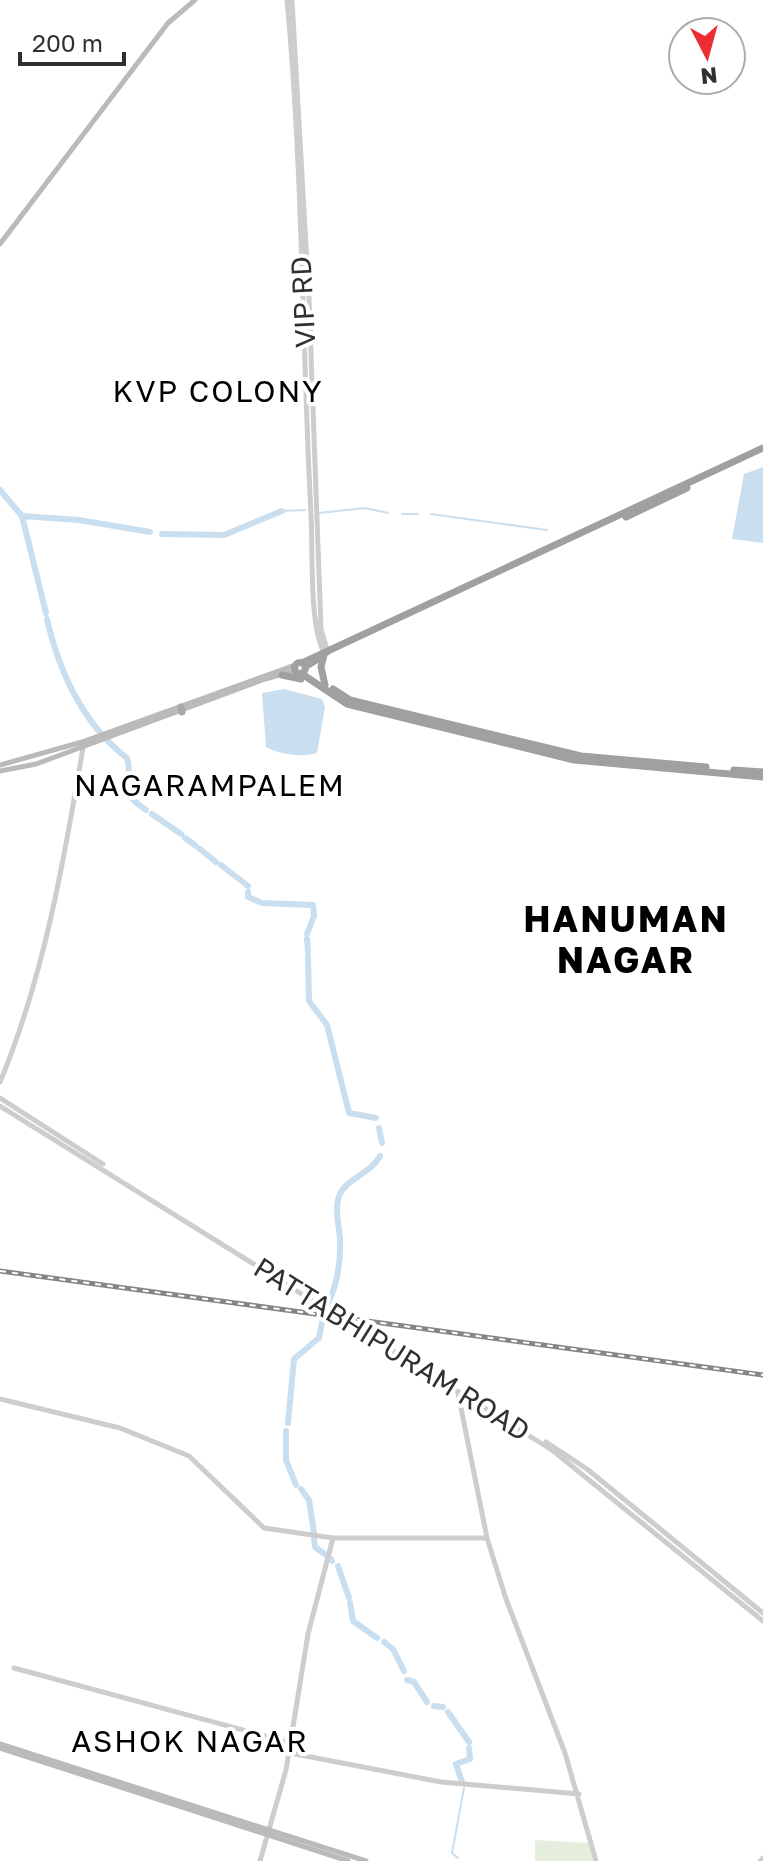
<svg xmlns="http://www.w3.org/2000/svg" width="763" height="1861" viewBox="0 0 763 1861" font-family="'Golos Text',sans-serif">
<rect width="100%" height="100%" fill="#fff"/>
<path fill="#e5eddd" d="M535,1840L590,1843L593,1861H535Z"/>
<path fill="#c9deee" d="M763,467V543L732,539L744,474Z
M284,689L322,699L325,707L317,753C302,758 279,754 266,747L262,693Z"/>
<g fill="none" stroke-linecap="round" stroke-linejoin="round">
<path stroke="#c9deee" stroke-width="2" d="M282,511L305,510
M319,513L365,508L388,513
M402,514H418
M431,514L547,530
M458,1858L452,1853L464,1788"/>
<path stroke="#c9deee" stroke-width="6" d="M0,490L22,516L46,613
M22,516L79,520L150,532
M162,534L224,535L282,511
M47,619C59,671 83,724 127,758C135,785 112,787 146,810
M152,814L181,834
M185,838L196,846
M200,849L216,862
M221,865L248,886
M248,892V897L262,903L313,905L314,916L307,934
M307,939L308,951
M308,956L309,1001L327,1025L349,1113L376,1118
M379,1128L382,1143
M324,1310C337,1290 341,1262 340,1238C339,1226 335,1212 338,1200C342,1179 370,1175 380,1156
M288,1423L294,1359L319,1338L323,1317
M286,1431V1460L296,1485
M301,1489L309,1500L314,1533
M314,1538L315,1547L326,1555
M331,1559L332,1561
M338,1566L349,1598
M350,1603L353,1621L377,1638
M384,1642L393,1649L404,1671
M407,1680L414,1682L427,1702
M434,1706L443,1707
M448,1712L469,1742
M462,1782L456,1764L470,1759L469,1748"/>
<path stroke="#cdcdcd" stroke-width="5" d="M287,0C303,171 302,343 311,515C313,547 309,628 324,652
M292,0L309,298L321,629L328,653
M0,1082C44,977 64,860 83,748
M0,1098L103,1164
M0,1106L552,1450L763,1621
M458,1393L487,1538L506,1599L565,1753L596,1861
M0,1399L120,1428L189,1456L264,1528L333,1538H487
M546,1442L587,1469L763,1613
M14,1668L291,1743
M290,1753L441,1782L579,1794
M260,1861L286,1770L308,1634L333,1538
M760,1861L763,1858"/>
<path stroke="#bababa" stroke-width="5" d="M0,244L168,23L195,0
M0,765L82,742L295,665
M0,771L36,764L265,679L295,671
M0,1744L366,1861
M0,1748L348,1861"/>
<path stroke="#a8a8a8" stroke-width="7" d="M181,707L182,712"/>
<path stroke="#a0a0a0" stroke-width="7" d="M626,517L687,488
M324,655L321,667L325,685
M294.5 668a5.5 5.5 0 1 1 11 0a5.5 5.5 0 1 1-11 0Z
M302,663L763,448
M305,667L324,655
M302,674L347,704L574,760L763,777
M282,675L301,679
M333,689L350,700L581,756L706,767
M734,770L763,772"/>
<g stroke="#858585" stroke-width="5">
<path id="rail" d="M0,1271L763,1375"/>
</g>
<use href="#rail" stroke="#fff" stroke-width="2" stroke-dasharray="6" stroke-linecap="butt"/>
</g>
<g text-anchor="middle" stroke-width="8" stroke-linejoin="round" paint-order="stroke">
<g font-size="28" fill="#303030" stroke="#fff">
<text transform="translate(303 302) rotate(-93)" y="10">VIP RD</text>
<text transform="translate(392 1349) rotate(32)" y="10">PATTABHIPURAM ROAD</text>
</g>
<g font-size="30" letter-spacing="2" fill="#000" stroke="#fff">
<text x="218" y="402">KVP COLONY</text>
<text x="210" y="796">NAGARAMPALEM</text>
<text x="190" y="1752">ASHOK NAGAR</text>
</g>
<g font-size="36" font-weight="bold" letter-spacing="2" fill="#000" stroke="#fff">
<text x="626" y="932">HANUMAN<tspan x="626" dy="41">NAGAR</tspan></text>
</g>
</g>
<g transform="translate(707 56) rotate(174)"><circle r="38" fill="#ffffff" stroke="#acacac" stroke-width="2"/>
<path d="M0-6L14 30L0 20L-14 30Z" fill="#ec2d32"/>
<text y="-12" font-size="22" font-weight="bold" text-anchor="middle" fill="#303030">N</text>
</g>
<path d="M20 52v12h104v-12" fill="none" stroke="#303030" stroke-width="4"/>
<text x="32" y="52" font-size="24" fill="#303030" stroke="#ffffff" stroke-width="6" paint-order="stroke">200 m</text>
</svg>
